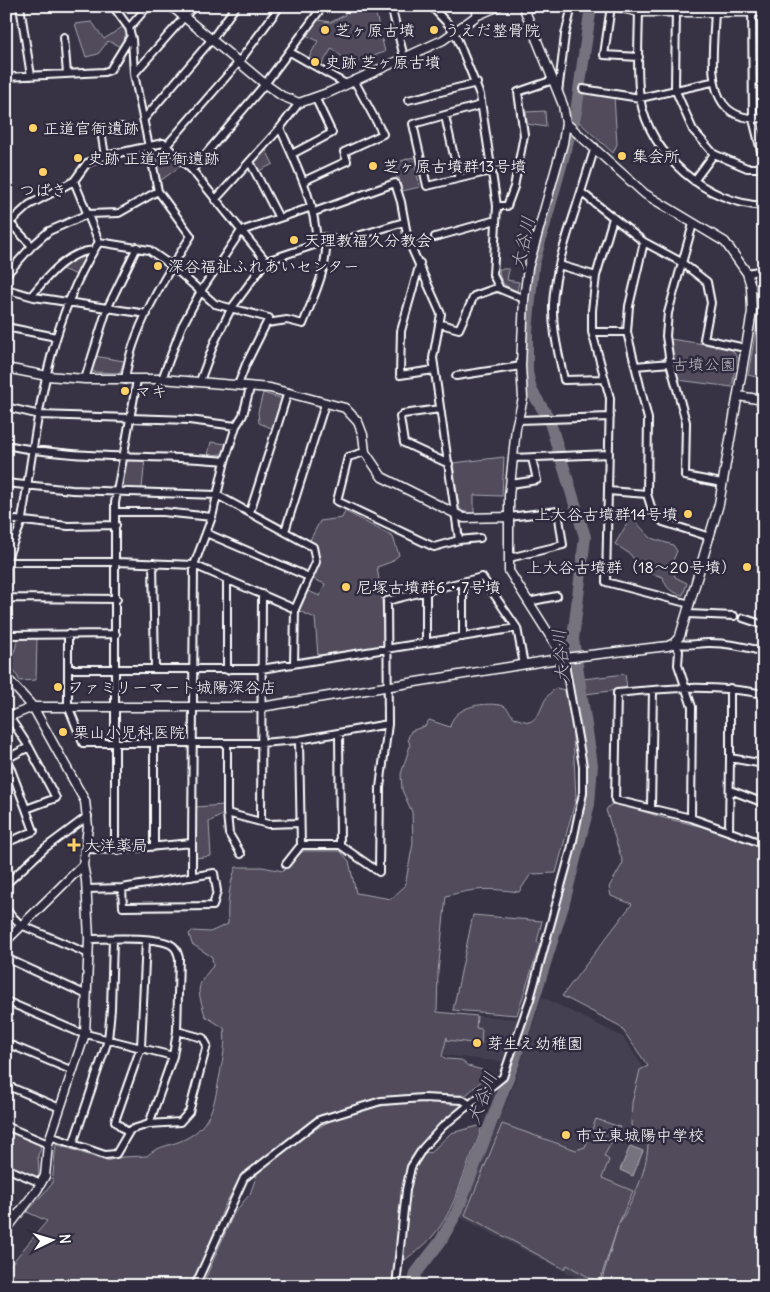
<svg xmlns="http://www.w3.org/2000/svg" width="770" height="1292" viewBox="0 0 770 1292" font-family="Delius,'Klee One',sans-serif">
<rect width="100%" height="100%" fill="#373345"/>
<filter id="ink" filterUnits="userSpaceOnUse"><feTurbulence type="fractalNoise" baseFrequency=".02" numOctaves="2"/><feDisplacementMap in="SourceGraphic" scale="10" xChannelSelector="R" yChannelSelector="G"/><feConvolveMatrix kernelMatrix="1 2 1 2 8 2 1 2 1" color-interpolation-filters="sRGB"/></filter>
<g filter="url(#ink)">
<path fill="#444051" d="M542,997L623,1037L643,1067L638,1081L648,1153L635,1195L619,1225L600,1286H593L460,1217L515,1081Z
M456,1014L519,1019L504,1062L443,1055L447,1031Z"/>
<path fill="#514c5c" stroke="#a8a6ae" d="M340,6H374L385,52L350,64L332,48L321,66L308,59L318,41L306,35L318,20L331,22L345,15Z
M92,22L104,39L124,26L128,35L121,47L108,41L98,54L86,57L75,24Z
M584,92L614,96L617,144L613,153L579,122Z
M545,111L546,127L527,124L526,112Z
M160,148H166L182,165L160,181L153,152Z
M266,150L273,164L259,171L254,161Z
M413,157L420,187L402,191L399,178H397L392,164Z
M82,255L86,257L77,275L59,268Z
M499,269H509L507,280L519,282L517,291C505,286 499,283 499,269Z
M759,273H764V379L748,375L760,306L756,280Z
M670,339L731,348L737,357L732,387L678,380Z
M94,356L124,361L120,373L94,372L90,368Z
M263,393L283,399L274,429L259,423L258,412Z
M211,442L227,444L223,454L208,455Z
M127,457L145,458L142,489L121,488Z
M504,457L502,496L474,495V514L462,511L459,507L453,463Z
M345,511L393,537L399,555L391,562L377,567L382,599L384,646L318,656L315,618L299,611L308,591L320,596L325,584L313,579L318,561L316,546L309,542L320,521L342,518Z
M631,517L651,538L673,545L677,551L672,563L675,577L687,583L683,595C671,592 666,589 663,577L643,571L630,554L615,544Z
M37,637L36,680L20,681C0,648 16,664 17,638Z
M625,674L627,689L585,694L583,679Z
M556,688L565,690L572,717L576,798L556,873L531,874L519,892C488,888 476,888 446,896L438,972L437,1012L477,1016L476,1028L482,1029L481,1044L447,1040V1037L442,1056L446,1059L461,1060L468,1066L486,1071L485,1078L466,1095L380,1098L320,1115L241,1176L225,1205L192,1286H6V1270L47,1221L27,1212L52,1184L56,1144L106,1161L122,1157L147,1156C158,1145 172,1146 185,1139C212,1126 215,1100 220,1074C223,1058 226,1045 224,1028L205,1016C198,989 194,988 213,966L212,957L192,944L189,934L192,931L210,932L228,924C227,903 229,886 236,867H262L283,871L303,851H340L349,861L356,893L391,899L405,886L413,843L412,812L402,790L401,774L410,746L408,738L411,731L425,726L429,720L450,727C453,707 481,702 500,705C508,706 509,713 514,717C518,720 525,721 530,722C545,713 539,700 556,688Z
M616,803L664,818L726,832L764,850V1286H600L618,1226L599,1283L567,1265L564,1269L465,1215L502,1124L576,1150L585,1147L596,1119L620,1127L604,1156L609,1160L602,1178L633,1191L618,1225C633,1203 647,1170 648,1144L631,1125L632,1103L640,1070L648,1066L620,1026L562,996L632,904L611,896L609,887L623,863L606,810L610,805Z
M224,805V814L209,822L211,856L195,858V807Z
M473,915L542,921L537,942L540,944L517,1015L453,1010Z
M426,1100L463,1104V1106L429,1136L419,1150L430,1153L451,1133L482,1125C479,1139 474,1149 469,1161C459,1187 451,1216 432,1237C416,1257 396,1256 393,1286H202L234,1213L250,1194L259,1169L301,1138L333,1119L366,1108Z
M6,1129L39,1143L41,1149L38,1155L39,1175L37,1178L6,1165Z"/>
<path fill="#76737f" stroke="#adabb2" d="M630,1146L643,1151L633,1176L620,1170Z"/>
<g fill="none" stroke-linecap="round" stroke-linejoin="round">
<path stroke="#76737f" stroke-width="12" d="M413,1286L416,1273L440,1242L457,1212L514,1062L563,906L589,804L592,765L573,639L585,537L549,419L531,390L527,372V332L533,266L576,112L591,6"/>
<g stroke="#fff" stroke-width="10">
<path id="minor" d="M20,6L31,76
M113,6L129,28L132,39L134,74L158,191L191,236C165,276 131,331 125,380
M391,6L404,57
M431,6L449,25L457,38L480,95L497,206L493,275L500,289L524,299
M474,6L478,15
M611,6L604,55L639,57
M639,6C639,33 636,72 640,98C650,156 706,203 764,206
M676,6L675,89L693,130L714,154L747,168H764
M715,6C715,49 697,124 764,118
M752,6L753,119L764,163
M129,28L148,6
M64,37L67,74
M290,52L346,84
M134,74L194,6
M6,77L104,72L110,70L131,36
M583,89L640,98L712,82
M558,93L565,35L572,6
M408,100L477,83
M481,105L413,124L427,186L491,171
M445,116L459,178
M144,119L212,39L236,6
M167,145L239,62L280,6
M595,147L581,192L644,242L681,262L707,282L711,303L704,339L745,348
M292,154L332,133L315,97
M105,156L101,131L122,127
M250,162L279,218
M192,170L265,84L323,6
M74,181L99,242
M304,181L347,161L344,152L383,134L354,80
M694,181L714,154
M581,192C570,228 555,266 553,304C552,330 559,355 564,380L605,379
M215,200L280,128L299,103
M497,206H507L514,187L524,135L518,92L553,80
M314,212L395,183L401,202L408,240L441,314L433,358L459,540L434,547L337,501L348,457L365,452
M613,218L596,276L592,310V332L610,398L606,582L690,604
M7,220L32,246
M693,224L668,313L666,336L670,363L686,422L685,476L722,483
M6,226L29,205L74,181L87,163L105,156L163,143L192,170L266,261
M324,237L341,241L404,222
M435,237L496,220
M99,242C46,324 37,426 22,519C19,534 9,547 7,562C4,585 8,611 8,635L116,634
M99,242L149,250L172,266L215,304L269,318L246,364L238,385
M644,242L629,306L627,332L648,419L647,494L652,510L663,522L710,537
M420,263L401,331L400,375L434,370
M559,265L596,276
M747,273L764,270
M6,275L32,246L49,231L88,214L119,213L158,191
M6,289L34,297L147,314
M31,296C48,276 66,252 94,250
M267,323L287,320L303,324C314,295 328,269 326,238
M441,324L459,329L474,296L499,287
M6,327L56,337
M592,332H627
M635,366L670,363
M456,376L521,366
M85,379L107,309L137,247
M162,379L182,326L201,291L241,231L312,207
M200,381L215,341L231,309L266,261L317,244C315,201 297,166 280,128
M6,407L40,415L189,420L236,426
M440,409L403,414L400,417L404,443L449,464
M518,420L610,417
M6,445C77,460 152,454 225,461
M513,458L609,454
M764,476V482
M6,483L72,490L217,495L313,547L316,562L295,609L294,664
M511,484L537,480L532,458
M608,491L647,494
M116,512H163L212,517
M250,512L288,392
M6,519L68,526L116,525
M285,531L325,404
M206,533L309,577
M459,540L480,538
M509,558L563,545L558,511L509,517
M6,562H117L194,565L295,609
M153,563L155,669
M227,579V670
M8,598L117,599
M528,602L557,596
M688,614L734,616
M743,618L764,625
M68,634V706L83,743H260L299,740L388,724
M463,637V582
M426,643V591
M674,643L679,651L678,665L692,707L691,818
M674,643C686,647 697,643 709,643C727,643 747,647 764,652
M68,669H261L517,628
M730,688V758
M764,694C711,684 669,688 617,693L615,800L691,818L764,844
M6,712L29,747L56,798L26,809L34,831L6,843
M339,733L340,845
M299,740L301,845H340L379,872L380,788L388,724L387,601L482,577L517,628L524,665
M227,745V813L268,824L299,823
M6,759L29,747
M7,759L26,809
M730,790L764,803
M651,808L653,690
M227,813L229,834L241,854
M261,821L262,594
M729,831L730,758L764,764
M192,843V877
M154,847V744
M86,849L115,850L192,843L194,565L212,517L225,461L236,426L243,415L250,388
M115,850V503L137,380
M286,864L301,845
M6,884L45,848L88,816
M87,889L122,888L214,873L217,891L213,906L123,907L122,888
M6,910L21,925L89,954
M89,939C107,939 163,935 174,947C177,950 178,954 179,958L177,1031L173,1056L149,1124
M6,958L87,995
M6,1001L78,1032L173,1056
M6,1043L73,1071
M6,1085L60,1108
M6,1126L48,1144
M128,1133L115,1121L141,1047L146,940
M50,1136L105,1155L116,1154L130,1130L149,1124L180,1122L189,1112L207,1045L203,1038L177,1031
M73,1144L108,1040L111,1009L113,939
M6,1168L41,1183
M6,1211L17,1216
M195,1286L244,1178L319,1120L381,1101L423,1098L463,1100L470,1105
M396,1286L406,1190L411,1167L423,1148L442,1127L503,1077L530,999L571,850L583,793V766L564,658"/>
</g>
<g stroke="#fff" stroke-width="11">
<path id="tertiary" d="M171,6L265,84L282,96L299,103L330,92L443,40L478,15L499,6
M523,6L563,105L566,123L563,143L528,268L524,299L521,366L523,398L516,428L509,496V571L564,658
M614,6L639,12H764
M6,368L47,376L85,379H162L270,388L345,408L358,422L363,435L365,452L382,477L464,518L509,517
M738,396L764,400
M6,677L33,707L85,801L88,827L83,865L86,880L89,939L85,1034L48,1144L45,1176L37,1190L6,1230
M6,718L33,707H261L564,658L668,646L674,643L680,636L719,504L752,312L751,286L747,273L725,242L645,194L566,123
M6,941L83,865"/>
</g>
<use href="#minor" stroke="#2f2a3d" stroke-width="6"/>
<use href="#tertiary" stroke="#2f2a3d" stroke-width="8"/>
</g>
</g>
<g fill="#ffd166" stroke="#2f2a3d" stroke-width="2">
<circle cx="325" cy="30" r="5"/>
<circle cx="434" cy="30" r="5"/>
<circle cx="315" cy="62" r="5"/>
<circle cx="33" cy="128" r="5"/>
<circle cx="622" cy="156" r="5"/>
<circle cx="78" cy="158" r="5"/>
<circle cx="373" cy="166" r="5"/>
<circle cx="43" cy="172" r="5"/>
<circle cx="294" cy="240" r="5"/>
<circle cx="158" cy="266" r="5"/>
<circle cx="125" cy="391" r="5"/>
<circle cx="688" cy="514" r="5"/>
<circle cx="747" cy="567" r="5"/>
<circle cx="346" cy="587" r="5"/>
<circle cx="58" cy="687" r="5"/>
<circle cx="63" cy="732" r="5"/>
<path d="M71.5 837.5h5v5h5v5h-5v5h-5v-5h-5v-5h5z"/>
<circle cx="477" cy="1043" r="5"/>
<circle cx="566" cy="1135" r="5"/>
</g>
<g text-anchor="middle" stroke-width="5" stroke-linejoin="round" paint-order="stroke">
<g font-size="16" fill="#fff" stroke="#2f2a3d" text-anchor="start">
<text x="335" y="36">芝ヶ原古墳</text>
<text x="444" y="36">うえだ整骨院</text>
<text x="325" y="68">史跡 芝ヶ原古墳</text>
<text x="43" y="134">正道官衙遺跡</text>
<text x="632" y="162">集会所</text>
<text x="88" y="164">史跡 正道官衙遺跡</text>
<text x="383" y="172">芝ヶ原古墳群13号墳</text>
<text x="43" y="196" text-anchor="middle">つばき</text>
<text x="304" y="246">天理教福久分教会</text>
<text x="168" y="272">深谷福祉ふれあいセンター</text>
<text x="135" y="397">マキ</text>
<text x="678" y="520" text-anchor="end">上大谷古墳群14号墳</text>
<text x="737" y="573" text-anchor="end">上大谷古墳群（18～20号墳）</text>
<text x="356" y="593">尼塚古墳群6・7号墳</text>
<text x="68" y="693">ファミリーマート城陽深谷店</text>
<text x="73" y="738">栗山小児科医院</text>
<text x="84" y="851">大洋薬局</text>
<text x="487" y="1049">芽生え幼稚園</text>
<text x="576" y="1141">市立東城陽中学校</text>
</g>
<g font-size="16" fill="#b9b7be" stroke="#2f2a3d">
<text x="704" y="370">古墳公園</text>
</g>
<g font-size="18" font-style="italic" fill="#b4b2b9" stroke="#2f2a3d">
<text transform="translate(523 243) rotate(-77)" y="6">大谷川</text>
<text transform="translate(561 656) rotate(-94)" y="6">大谷川</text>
<text transform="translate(482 1098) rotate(-69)" y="6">大谷川</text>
</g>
</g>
<rect width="770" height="1292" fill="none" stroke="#2f2a3d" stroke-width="25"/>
<rect x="12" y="12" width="745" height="1267" fill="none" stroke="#fff" stroke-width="2" filter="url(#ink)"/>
<g transform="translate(52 1240) rotate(85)" stroke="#2f2a3d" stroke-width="4" paint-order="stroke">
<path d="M0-4L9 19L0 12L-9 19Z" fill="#ffffff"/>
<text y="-8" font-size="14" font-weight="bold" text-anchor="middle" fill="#ffffff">N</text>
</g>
</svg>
